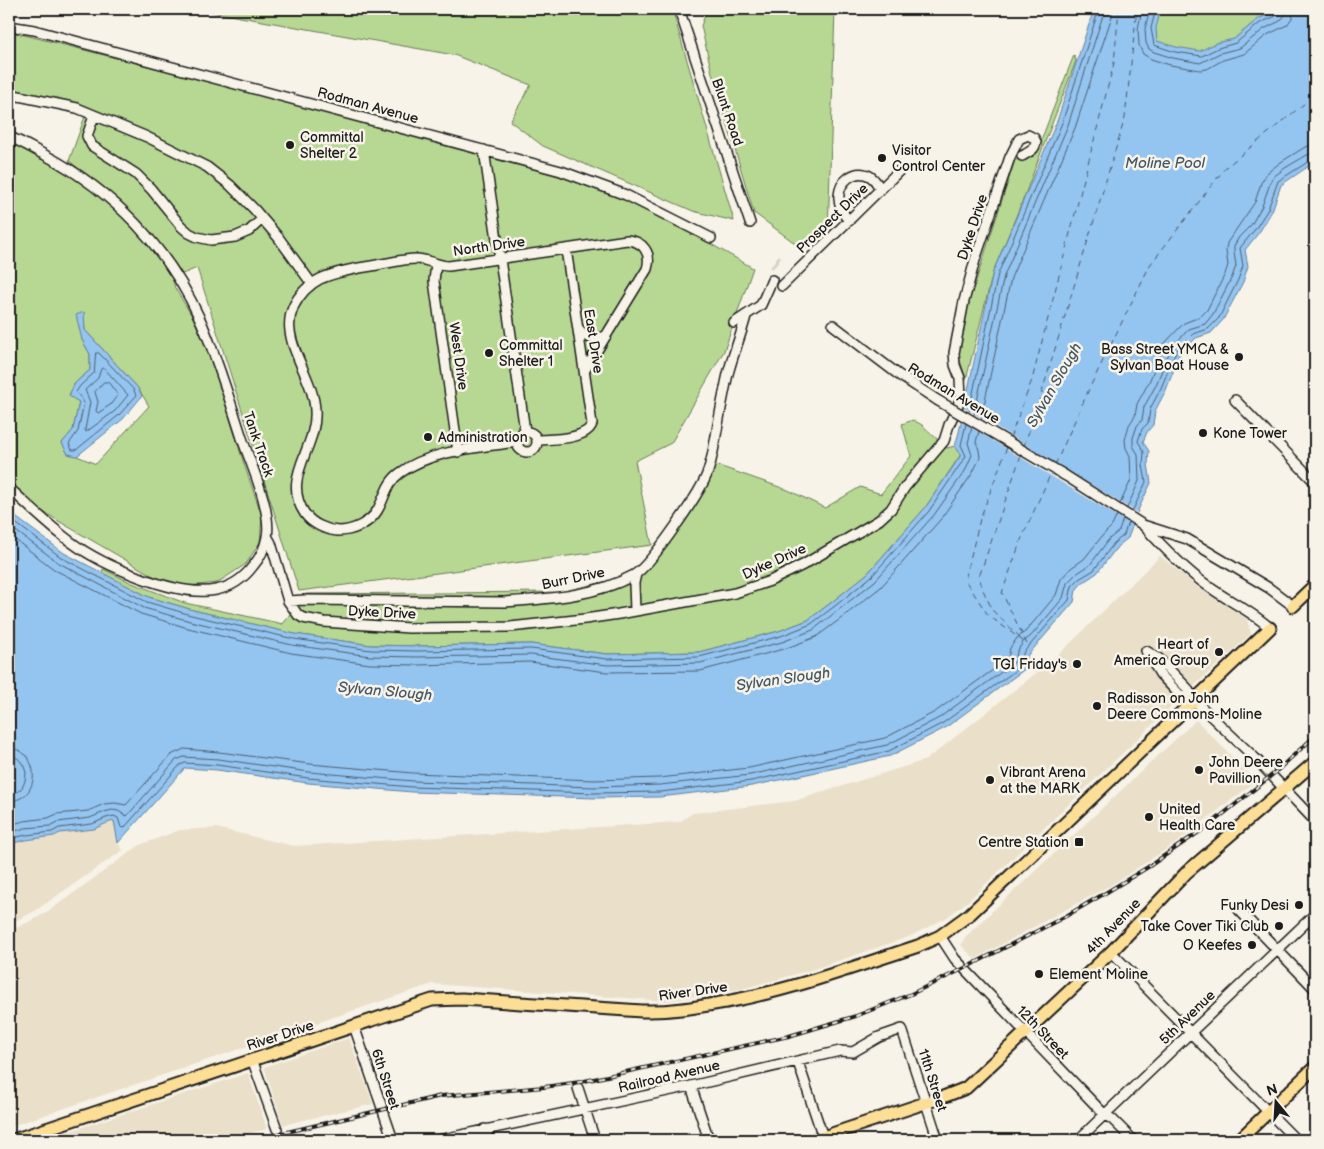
<svg xmlns="http://www.w3.org/2000/svg" width="1324" height="1149" viewBox="0 0 1324 1149" font-family="'Balsamiq Sans',sans-serif">
<rect width="100%" height="100%" fill="#f7f3e8"/>
<filter id="ink" filterUnits="userSpaceOnUse"><feTurbulence type="fractalNoise" baseFrequency=".02" numOctaves="2"/><feDisplacementMap in="SourceGraphic" scale="10" xChannelSelector="R" yChannelSelector="G"/><feConvolveMatrix kernelMatrix="1 2 1 2 8 2 1 2 1" color-interpolation-filters="sRGB"/></filter>
<g filter="url(#ink)">
<path fill="#eae0c9" d="M1160,556L1199,588L1247,619L1251,634L1171,707L968,901L946,918L909,937L811,970L742,989L666,1001L432,984L9,1127V932L46,913L140,845L180,830L216,828L294,846L679,822L693,813L794,801L926,760L1054,659Z
M1196,720L1256,781L1176,843L1111,885L975,959L961,945L965,937Z
M9,783L115,821L118,843L123,850L35,911L9,924V844L26,840L54,836L60,833L93,829Z
M349,1038L373,1104L283,1125L264,1067Z
M248,1073L267,1129L221,1140H43Z"/>
<path fill="#b7d892" stroke="#6a7a57" fill-rule="evenodd" d="M195,9H672L734,221L693,211L543,146L510,121L531,85L454,55Z
M707,9H835L828,234L803,249L754,213L712,73L701,26Z
M1150,9H1277L1273,12L1258,19L1234,39L1206,54L1152,47Z
M9,31L171,72L521,165L596,187L620,196L681,227L753,268L724,351L671,443L635,461L652,545L299,591L197,268L180,275C150,227 114,195 69,161L88,108L9,90Z
M1074,55L1076,61L1024,197L993,272L966,380L959,357L960,330L1015,160L1029,158L1040,143Z
M9,141L56,164L85,183L138,230L170,270L175,288L192,316L210,354L244,464L262,516L260,542L246,564L217,583L188,586L155,577L67,526L42,511L9,482ZM83,312L85,330L138,388L149,406L96,464L77,456L68,454L62,443L73,430L79,402L69,395L75,383L90,370V354L82,340Z
M913,420L922,425L947,448L955,446L961,454L925,508L868,573L832,602L808,620L779,631L699,652L607,654L531,644L417,646L371,645L294,634L193,610L149,597L102,573L103,569L132,583L185,603L283,624L306,594L559,592L640,574L696,500L716,465L788,490L825,508L860,487L881,494L911,456L902,424Z"/>
<path fill="#94c4f0" stroke="#64819b" d="M1094,9H1161L1156,28L1157,41L1176,47L1200,51L1216,43L1234,39L1258,19L1273,12L1277,9H1315V162L1281,185L1272,211L1260,231L1245,250L1248,266L1243,282L1223,320L1211,333L1196,338L1180,354L1166,390L1155,411L1153,425L1147,432L1143,442L1149,451L1148,464L1151,483L1139,508L1128,538L1118,546L1097,573L1082,583L1076,590L1074,602L1027,656L1029,666L945,728L890,756L752,786L660,797L594,798L412,792L308,783L217,770L185,768L118,843L114,821L107,823L94,829L60,833L54,836L26,840L9,844V783L13,782L15,774L9,763V512L64,553L149,597L193,610L295,634L371,645L417,646L531,644L607,654L699,652L779,631L808,620L832,602L868,573L925,508L961,455L955,446L959,432L993,272L1057,121Z
M84,312L85,330L138,388L142,396L123,419L77,456L68,454L62,443L73,430L79,402L69,396L75,383L90,370V354L82,340L76,315Z"/>
<path fill="#f7f3e8" d="M962,406L1139,514L1135,527L959,420Z"/>
<g fill="none" stroke-linecap="round" stroke-linejoin="round">
<path stroke="#4c5f71" stroke-width="1" d="M1142,9L1138,29L1139,45L1143,54L1151,59L1170,65L1200,70L1207,69L1223,60L1244,54L1267,35L1287,25L1292,18L1294,9
M1150,9L1145,29L1146,43L1149,49L1154,52L1173,58L1200,63L1220,53L1240,48L1264,29L1280,21L1285,15L1286,9
M1156,9L1151,28L1154,45L1175,52L1202,56L1218,48L1236,43L1260,23L1276,16L1279,12L1280,9
M96,353H99L134,390L136,396L119,415L76,450H72L69,444L78,431L84,403L82,399L76,392L80,386L94,373Z
M104,368L128,395L115,411L86,432L85,430L90,402L85,390L98,378L101,369Z
M104,382H108L118,395L110,405L98,413L96,411L98,402L95,392Z
M969,412L998,274L1062,123L1099,9
M974,415L1004,276L1068,125L1105,9
M981,419L1011,278L1075,128L1112,16L1113,9
M1120,504L1131,480L1130,456L1126,448L1125,440L1129,425L1135,416L1137,404L1149,382L1165,343L1184,323L1200,317L1207,310L1225,274L1228,265L1226,251L1227,243L1255,202L1261,183L1267,173L1281,162L1305,147L1315,145
M1127,508L1139,481L1138,454L1133,446V438L1137,426L1142,420L1144,407L1156,385L1171,348L1189,329L1205,324L1213,314L1232,277L1236,266L1234,252V246L1239,237L1251,225L1262,206L1272,178L1285,168L1307,155L1315,153
M1132,512L1146,482L1143,465L1144,452L1138,441L1142,429L1148,423L1150,409L1161,388L1176,351L1193,334L1208,329L1219,318L1238,280L1243,266L1240,248L1256,228L1268,209L1278,181L1311,160L1315,159
M9,518L62,558L147,602L191,615L294,639L371,650L417,651L531,649L607,659L699,657L781,636L811,624L835,606L872,576L929,511L966,456L961,445L966,424
M9,526L59,563L144,608L190,621L292,645L370,656L417,657L531,655L607,665L700,663L782,642L813,630L875,581L934,515L965,471L972,455L968,443L972,427
M9,535L55,570L141,614L188,628L291,653L370,664L417,665L530,662L607,672L700,671L784,649L816,637L843,617L881,587L940,520L972,474L980,458L979,450L976,442L979,431
M9,748C40,749 43,800 9,801
M9,755C19,756 24,764 26,773C25,785 22,793 9,794
M9,825L24,821L48,818L57,814L88,811L104,804L115,803L126,805L171,755L184,749L219,752L310,764L413,773L594,780L659,778L749,768L885,738L935,712L1008,659L1010,648L1017,638L1026,631L1056,595L1061,579L1071,568L1084,559L1103,535L1112,526L1117,515
M9,833L25,828L50,826L58,822L90,818L104,812L112,810L118,811L127,816L176,760L184,757L218,759L309,772L413,781L594,787L660,785L750,775L887,745L939,718L1015,662L1017,652L1023,642L1031,636L1063,598L1067,583L1076,574L1090,565L1109,539L1119,531L1123,519
M9,839L26,835L52,832L59,828L92,824L106,818L114,816L118,818L121,827L124,828L180,765L185,763L217,765L308,778L412,787L594,793L660,792L751,781L889,751L943,723L1023,665V653L1069,600L1072,586L1079,579L1094,570L1114,543L1124,535L1128,522"/>
<path stroke="#465766" stroke-width="1" stroke-dasharray="6 5" stroke-linecap="butt" d="M1010,438L1032,380L1114,63L1119,9
M1024,446L1038,405L1125,118L1137,9
M1007,447L980,519L965,580L988,615L1027,644
M1021,455L979,577L983,590L993,611L1023,640
M1055,465L1090,387L1150,265L1225,168L1315,95
M1027,644L1002,593L1021,540L1051,473"/>
<path stroke="#d6d3c9" stroke-width="9" stroke-dasharray="9 4.5" stroke-linecap="butt" d="M776,259L779,261
M773,264L775,266"/>
<g stroke="#1c1c1c" stroke-width="12">
<path id="minor" d="M679,9L750,223
M9,26L34,30L561,171L626,195L711,238
M9,94L77,108L147,137L207,167L230,185L254,209L278,237L312,284
M94,116L87,136L92,146L136,174L151,189L181,226L189,233L197,237L211,240L235,237L249,231L262,219
M9,137C21,141 33,149 45,155C113,191 168,248 200,319C217,357 229,398 242,438C251,465 272,510 267,537C265,547 260,558 253,566C244,578 231,587 216,590C177,598 102,565 71,542C49,526 29,506 9,488
M484,150L525,431
M849,221C818,185 867,153 880,190
M436,264L434,281L458,452
M782,286L900,170
M734,323L761,305L772,280
M833,325L899,375L937,400
M579,329C586,340 595,340 606,336
M1235,400L1315,482
M517 442a10 10 0 1 1 20 0a10 10 0 1 1-20 0Z
M537,440C552,439 586,440 592,424L566,249
M516,442C479,448 431,450 400,473C386,483 385,498 377,511C369,524 352,531 338,531C326,530 312,524 305,514C280,477 318,448 315,410C313,368 266,330 305,290C309,286 314,282 320,279C339,270 362,268 382,264C393,262 405,259 416,259C428,259 438,266 449,266L627,240C643,241 652,253 647,269L585,370
M1143,525L1187,539L1269,588L1293,606
M1143,525C1162,546 1185,570 1208,586C1228,601 1252,611 1270,628
M267,536L271,543L288,601L298,615L303,618L324,622L409,628L510,627L585,619L619,614L735,593L770,581L803,565L879,520L891,509L905,487L944,441L949,425L961,398L960,378L955,365L954,353L964,301L975,260L1010,157L1019,139L1028,135L1034,138L1036,142C1035,150 1029,152 1022,156
M288,601L305,600L505,602C548,599 596,596 634,575C651,565 700,493 707,474C711,464 713,452 715,441C719,419 723,396 728,374C733,354 741,336 746,316
M635,611L634,583L636,574
M1146,651L1158,658L1187,688L1195,701L1255,758L1315,821
M1146,651L1160,674L1180,695L1195,701
M1238,909L1315,989
M940,936L955,959L1105,1115L1112,1119L1133,1140
M1111,952L1296,1140
M354,1026L393,1140
M252,1059L277,1129
M798,1062L824,1140
M691,1086L709,1140
M578,1088L595,1140
M485,1129L489,1140
M438,1140L691,1086L840,1051L853,1052L879,1037L902,1029L938,1140
M1078,1140L1315,914"/>
</g>
<g stroke="#1c1c1c" stroke-width="15">
<path id="major" d="M1293,606L1315,585
M13,1140L432,1000L462,999L642,1011C671,1012 698,1007 726,1002C791,990 854,967 918,946L940,936L970,914L1270,628
M814,1140L943,1097L966,1088L1111,952L1187,872L1315,762
M1239,1140L1315,1067"/>
</g>
<use href="#minor" stroke="#f7f3e8" stroke-width="9"/>
<use href="#major" stroke="#fcde96" stroke-width="11"/>
<g stroke="#1c1c1c" stroke-width="4">
<path id="rail" d="M253,1140L441,1096L544,1087L580,1082L789,1036L856,1016L911,994L971,965L1066,916L1107,892L1148,867L1212,823L1272,775L1315,736"/>
</g>
<use href="#rail" stroke="#f7f3e8" stroke-width="2" stroke-dasharray="5.5" stroke-linecap="butt"/>
<g stroke="#1c1c1c" stroke-width="12" stroke-linecap="butt">
<path id="minor-bridge" d="M937,400L1066,476L1143,525"/>
</g>
<use href="#minor-bridge" stroke="#f7f3e8" stroke-width="9"/>
</g>
</g>
<g fill="#1c1c1c" stroke="#f7f3e8" stroke-width="2">
<circle cx="290" cy="145" r="5"/>
<circle cx="882" cy="158" r="5"/>
<circle cx="489" cy="353" r="5"/>
<circle cx="1239" cy="357" r="5"/>
<circle cx="1203" cy="433" r="5"/>
<circle cx="428" cy="437" r="5"/>
<circle cx="1219" cy="652" r="5"/>
<circle cx="1077" cy="664" r="5"/>
<circle cx="1097" cy="706" r="5"/>
<circle cx="1199" cy="770" r="5"/>
<circle cx="990" cy="780" r="5"/>
<circle cx="1149" cy="817" r="5"/>
<rect x="1074" y="837" width="10" height="10" rx="2.5"/>
<circle cx="1299" cy="905" r="5"/>
<circle cx="1279" cy="926" r="5"/>
<circle cx="1252" cy="945" r="5"/>
<circle cx="1039" cy="974" r="5"/>
</g>
<g text-anchor="middle" stroke-width="5" stroke-linejoin="round" paint-order="stroke">
<g font-size="14" fill="#1c1c1c" stroke="#f7f3e8">
<text transform="translate(368 105) rotate(15)" y="5">Rodman Avenue</text>
<text transform="translate(728 112) rotate(71)" y="5">Blunt Road</text>
<text transform="translate(832 218) rotate(-44)" y="5">Prospect Drive</text>
<text transform="translate(972 227) rotate(-72)" y="5">Dyke Drive</text>
<text transform="translate(489 246) rotate(-8)" y="5">North Drive</text>
<text transform="translate(594 341) rotate(81)" y="5">East Drive</text>
<text transform="translate(459 356) rotate(82)" y="5">West Drive</text>
<text transform="translate(954 393) rotate(31)" y="5">Rodman Avenue</text>
<text transform="translate(259 444) rotate(71)" y="5">Tank Track</text>
<text transform="translate(774 561) rotate(-24)" y="5">Dyke Drive</text>
<text transform="translate(573 578) rotate(-12)" y="5">Burr Drive</text>
<text transform="translate(382 612) rotate(3)" y="5">Dyke Drive</text>
<text transform="translate(1113 926) rotate(-46)" y="5">4th Avenue</text>
<text transform="translate(693 991) rotate(-8)" y="5">River Drive</text>
<text transform="translate(1187 1017) rotate(-44)" y="5">5th Avenue</text>
<text transform="translate(1043 1032) rotate(46)" y="5">12th Street</text>
<text transform="translate(280 1035) rotate(-18)" y="5">River Drive</text>
<text transform="translate(669 1076) rotate(-13)" y="5">Railroad Avenue</text>
<text transform="translate(386 1079) rotate(72)" y="5">6th Street</text>
<text transform="translate(933 1080) rotate(72)" y="5">11th Street</text>
</g>
<g font-size="14" fill="#1c1c1c" stroke="#f7f3e8" text-anchor="start">
<text x="300" y="142">Committal<tspan x="300" dy="16">Shelter 2</tspan></text>
<text x="892" y="155">Visitor<tspan x="892" dy="16">Control Center</tspan></text>
<text x="499" y="350">Committal<tspan x="499" dy="16">Shelter 1</tspan></text>
<text x="1229" y="354" text-anchor="end">Bass Street YMCA &amp;<tspan x="1229" dy="16">Sylvan Boat House</tspan></text>
<text x="1213" y="438">Kone Tower</text>
<text x="438" y="442">Administration</text>
<text x="1209" y="649" text-anchor="end">Heart of<tspan x="1209" dy="16">America Group</tspan></text>
<text x="1067" y="669" text-anchor="end">TGI Friday's</text>
<text x="1107" y="703">Radisson on John<tspan x="1107" dy="16">Deere Commons-Moline</tspan></text>
<text x="1209" y="767">John Deere<tspan x="1209" dy="16">Pavillion</tspan></text>
<text x="1000" y="777">Vibrant Arena<tspan x="1000" dy="16">at the MARK</tspan></text>
<text x="1159" y="814">United<tspan x="1159" dy="16">Health Care</tspan></text>
<text x="1069" y="847" text-anchor="end">Centre Station</text>
<text x="1289" y="910" text-anchor="end">Funky Desi</text>
<text x="1269" y="931" text-anchor="end">Take Cover Tiki Club</text>
<text x="1242" y="950" text-anchor="end">O Keefes</text>
<text x="1049" y="979">Element Moline</text>
</g>
<g font-size="15" font-style="italic" fill="#465766" stroke="#f7f3e8">
<text x="1165" y="168">Moline Pool</text>
<text transform="translate(1054 385) rotate(-60)" y="5">Sylvan Slough</text>
<text transform="translate(783 679) rotate(-8)" y="5">Sylvan Slough</text>
<text transform="translate(385 691) rotate(5)" y="5">Sylvan Slough</text>
</g>
</g>
<rect width="1324" height="1149" fill="none" stroke="#f7f3e8" stroke-width="30"/>
<rect x="15" y="15" width="1294" height="1119" fill="none" stroke="#1c1c1c" stroke-width="2" filter="url(#ink)"/>
<g transform="translate(1276 1102) rotate(342)" stroke="#f7f3e8" stroke-width="4" paint-order="stroke">
<path d="M0-4L9 19L0 12L-9 19Z" fill="#1c1c1c"/>
<text y="-8" font-size="14" font-weight="bold" text-anchor="middle" fill="#1c1c1c">N</text>
</g>
</svg>
